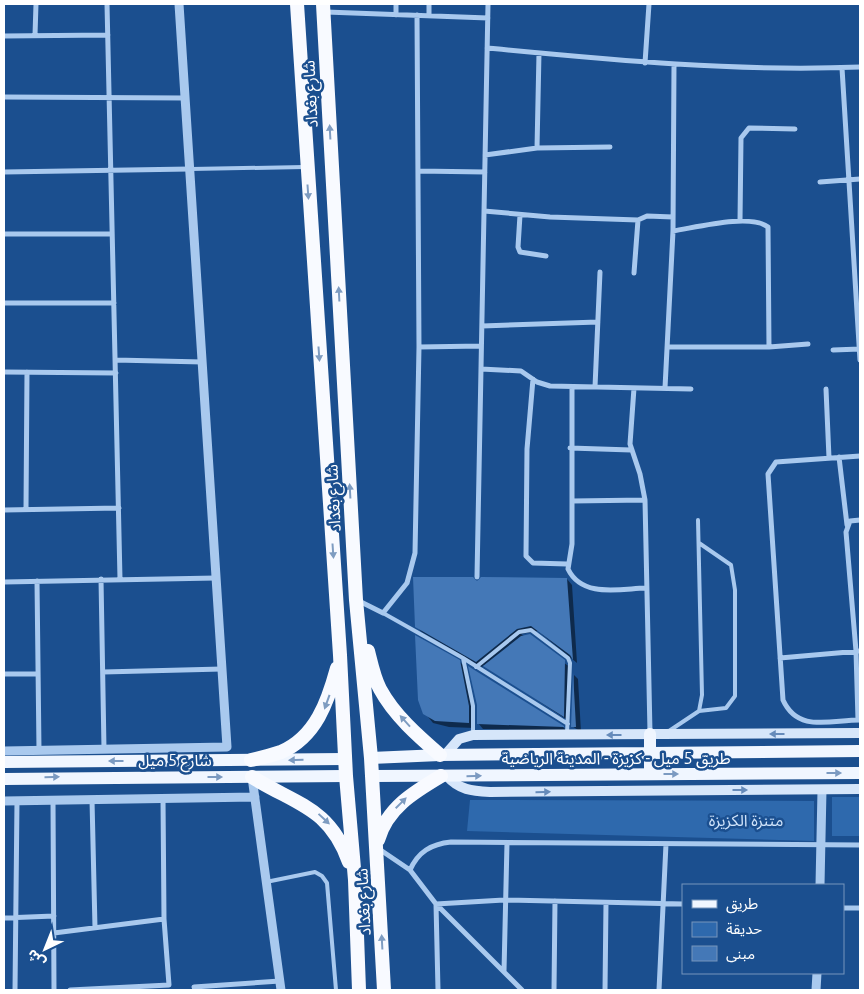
<svg xmlns="http://www.w3.org/2000/svg" width="864" height="994" viewBox="0 0 864 994" font-family="Ubuntu,'Noto Sans Arabic',sans-serif">
<rect width="100%" height="100%" fill="#1b4f8f"/>
<path fill="#2e69ad" d="M832,797H860V836H832Z
M470,800L814,801V841L467,831Z"/>
<path fill="#0007" d="M567,579L572,585L577,663L538,631L521,634L570,667L569,721L484,665L482,667L422,632L416,626L477,583Z
M459,661L465,667L474,713V728L449,727L433,723L421,708Z
M574,675L578,679L581,732L572,726Z
M478,705L563,727L567,731L483,729L478,723Z"/>
<path fill="#4478b7" d="M413,577H473L477,581L481,577L567,578L573,660L570,655L531,626L517,629L476,662L415,627Z
M530,634L565,660L564,717L483,666L521,636Z
M415,635L460,660L469,706V723L435,721L423,714L418,700Z
M468,666L564,726V727L477,724V705Z
M573,672L576,727H571Z"/>
<g fill="none" stroke-linecap="round" stroke-linejoin="round">
<path stroke="#a9c9ee" stroke-width="4" d="M191,169L304,167
M383,613L463,658L568,724
M463,658L473,706V735
M476,667L519,632L531,630L568,658L570,663L567,734
M699,711L726,708L735,696V590L731,565L699,543
M669,731L699,711L702,695L698,520
M266,882L315,872L322,876L327,883L336,990"/>
<path stroke="#a9c9ee" stroke-width="5" d="M107,4L120,579
M326,12L488,18
M396,15V4
M429,16V4
M35,35L36,4
M4,36L108,35
M487,48C612,60 734,72 860,67
M645,63L649,4
M842,68L860,360
M4,97L185,98
M537,148L539,53
M485,155L537,148L610,147
M418,171L485,172
M4,172L190,169
M820,182L860,179
M484,211L550,217L638,220L647,216L673,217
M520,215L518,247L520,252L546,256
M740,221L741,138L749,128L795,129
M673,231C694,228 750,213 768,227L769,347
M4,234H112
M634,273L638,220
M4,303H114
M482,326L598,322
M419,347L481,346
M667,347H769L808,344
M833,350L860,349
M115,360L203,362
M481,369L521,371L537,382L550,386L691,389
M4,372L116,373
M533,379L527,449L526,556L533,563L567,564
M572,387V544L568,569C582,598 619,589 645,588
M595,387L600,272
M634,388L630,444L640,474L645,500L650,732
M665,388L673,231L674,65
M826,389L829,458
M570,448L631,450
M860,456L776,462L768,474L783,700C798,733 830,720 860,720
M839,457L847,525
M572,501L645,500
M26,508L27,372
M4,510L119,508
M477,577L488,4
M101,579L104,749
M37,581L39,750
M4,582L216,578
M359,601L383,613L407,583L415,553L419,347L417,15
M780,658L860,651
M103,672L222,669
M4,674H38
M858,720L856,651L846,532L850,521L860,520
M53,800L54,990
M92,800L95,928
M379,849L410,870
M436,904L504,900L683,904
M436,904L522,990
M843,908H860
M4,918L54,916
M54,933L164,919
M504,971L507,843
M194,987L280,981
M15,990L17,801
M70,990L169,985L164,919L163,798
M438,990L436,904L410,870C418,852 431,844 451,842L860,845
M554,990L555,901
M605,990L606,903
M659,990L666,844"/>
<path stroke="#a9c9ee" stroke-width="9" d="M4,751L227,747L179,4
M252,777L281,990
M4,801L255,797
M820,885L822,790
M816,990L817,973"/>
<path stroke="#d6e6fa" stroke-width="10" d="M445,755L459,739L473,735L860,733
M447,776C459,790 472,791 490,792L860,789"/>
<path stroke="#f0f6ff" stroke-width="12" d="M650,734V774
M371,758L440,755L860,751
M4,762L345,759
M373,776L860,773
M4,779L346,776"/>
<path stroke="#f8faff" stroke-width="14" d="M297,4L340,655L346,776L355,880L359,990
M323,4L356,600L371,758L384,990
M368,651C371,663 374,678 380,689C394,715 418,736 440,755
M251,760C261,758 272,755 281,752C316,737 328,701 337,668
M252,777C297,805 329,807 349,862
M378,840C387,808 414,792 441,776"/>
</g>
<defs><path id="oneway-solid" d="M-6-.8H1V-3.2L6.5 0L1 3.2V.8H-6Z" transform="scale(1.25)"/></defs>
<g fill="#7e9cc1">
<use href="#oneway-solid" transform="translate(330 132) rotate(-93)"/>
<use href="#oneway-solid" transform="translate(308 192) rotate(86)"/>
<use href="#oneway-solid" transform="translate(339 294) rotate(-93)"/>
<use href="#oneway-solid" transform="translate(319 354) rotate(86)"/>
<use href="#oneway-solid" transform="translate(350 491) rotate(-93)"/>
<use href="#oneway-solid" transform="translate(333 551) rotate(86)"/>
<use href="#oneway-solid" transform="translate(327 702) rotate(110)"/>
<use href="#oneway-solid" transform="translate(405 721) rotate(-132)"/>
<use href="#oneway-solid" transform="translate(401 803) rotate(-45)"/>
<use href="#oneway-solid" transform="translate(324 819) rotate(43)"/>
<use href="#oneway-solid" transform="translate(382 942) rotate(-93)"/>
</g>
<g fill="#668bba">
<use href="#oneway-solid" transform="translate(777 734) rotate(180)"/>
<use href="#oneway-solid" transform="translate(614 735) rotate(180)"/>
<use href="#oneway-solid" transform="translate(740 790)"/>
<use href="#oneway-solid" transform="translate(543 792) rotate(-1)"/>
</g>
<g fill="#7b9ac1">
<use href="#oneway-solid" transform="translate(296 760) rotate(179)"/>
<use href="#oneway-solid" transform="translate(116 761) rotate(180)"/>
<use href="#oneway-solid" transform="translate(834 773)"/>
<use href="#oneway-solid" transform="translate(671 774)"/>
<use href="#oneway-solid" transform="translate(474 776) rotate(-1)"/>
<use href="#oneway-solid" transform="translate(52 777) rotate(-1)"/>
<use href="#oneway-solid" transform="translate(215 777)"/>
</g>
<g text-anchor="middle" stroke-width="5" stroke-linejoin="round" paint-order="stroke">
<g font-size="16" fill="#fff" stroke="#1b4f8f">
<text transform="translate(310 94) rotate(-93)" y="6">شارع بغداد</text>
<text transform="translate(333 498) rotate(-93)" y="6">شارع بغداد</text>
<text x="616" y="764">طريق 5 ميل - كزيزة - المدينة الرياضية</text>
<text x="175" y="766">شارع 5 ميل</text>
<text transform="translate(363 902) rotate(-93)" y="6">شارع بغداد</text>
</g>
<g font-size="16" fill="#cfe3fa" stroke="#1b4f8f">
<text x="746" y="826">متنزة الكزيزة</text>
</g>
</g>
<rect width="864" height="994" fill="none" stroke="#ffffff" stroke-width="10"/>
<rect x="682" y="884" width="162" height="90" fill="#1b4f8f" stroke="#7695bc"/>
<rect x="692" y="900" width="25" height="8" fill="#f0f6ff" stroke="#7695bc"/>
<text x="726" y="909" font-size="15" fill="#ffffff">طريق</text>
<rect x="692" y="922" width="25" height="15" fill="#2e69ad" stroke="#7695bc"/>
<text x="726" y="934" font-size="15" fill="#ffffff">حديقة</text>
<rect x="692" y="946" width="25" height="15" fill="#4478b7" stroke="#7695bc"/>
<text x="726" y="959" font-size="15" fill="#ffffff">مبنى</text>
<g transform="translate(45 949) rotate(223)" stroke="#1b4f8f" stroke-width="4" paint-order="stroke">
<path d="M0-4L9 19L0 12L-9 19Z" fill="#ffffff"/>
<text y="-8" font-size="14" font-weight="bold" text-anchor="middle" fill="#ffffff">ش</text>
</g>
</svg>
